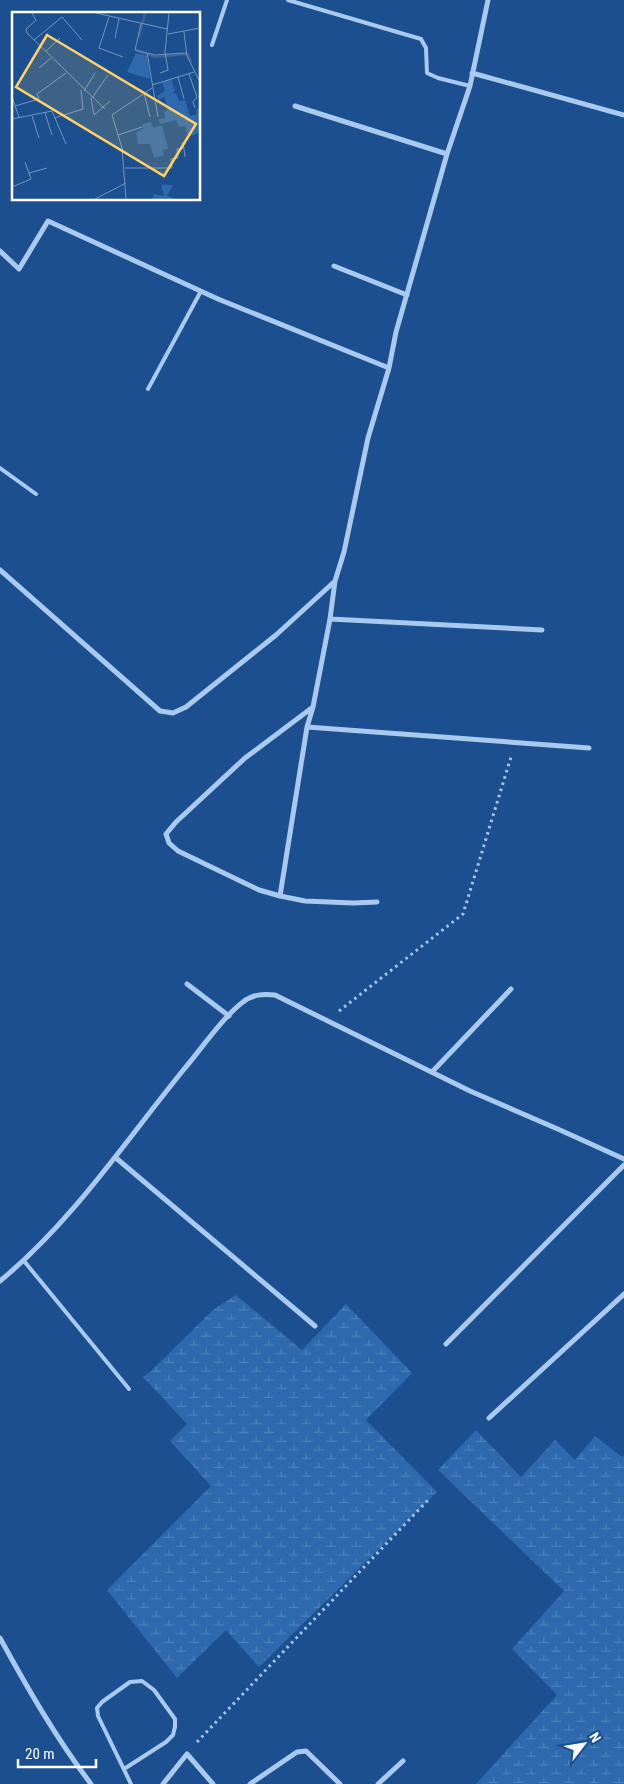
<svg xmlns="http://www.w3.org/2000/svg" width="624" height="1784" viewBox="0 0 624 1784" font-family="'Roboto Condensed',sans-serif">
<defs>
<pattern id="wetland-marsh" width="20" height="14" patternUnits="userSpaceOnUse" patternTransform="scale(1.25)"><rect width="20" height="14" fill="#2e69ad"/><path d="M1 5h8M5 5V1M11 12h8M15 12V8" fill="none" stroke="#4d80b9"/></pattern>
</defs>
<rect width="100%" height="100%" fill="#1b4f8f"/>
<path fill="url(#wetland-marsh)" d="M236,1295L302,1350L346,1304L412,1373L366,1420L437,1492L259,1667L226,1630L177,1678L107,1590L211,1486L170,1441L187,1424L143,1377L151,1371L214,1309Z
M476,1430L521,1477L555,1440L575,1460L595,1436L622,1457L624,1455V1784H476L557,1695L512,1649L564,1591L438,1470Z"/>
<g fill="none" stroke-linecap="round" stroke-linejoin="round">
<path stroke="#a9c9ee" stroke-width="3" stroke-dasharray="2.5 4" stroke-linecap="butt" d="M339,1011L463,914L511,757
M197,1742L430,1498"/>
<path stroke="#a9c9ee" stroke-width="4" d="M288,0L421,39L426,48L427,73L438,78L470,86
M212,45L227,0
M148,389L201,291
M0,468L36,494
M24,1261L129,1389
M124,1769L166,1742L173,1735L175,1727V1719L154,1690L142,1681L130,1682L102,1702L97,1708L98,1716L131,1784"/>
<path stroke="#a9c9ee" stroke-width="5" d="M472,73L624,115
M295,106L447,154
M0,251L19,269L48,221L218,299L389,368
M334,266L407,295
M0,570L160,711L173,713L186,707L276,635L334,582
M330,619L542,630
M313,707L245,758L176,822L166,834L169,843L178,851L259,890L280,896L305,901L353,903L377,902
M307,727L589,748
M280,896L307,727L313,707L330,619L335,581L344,552L368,438L389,368L396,332L447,154L470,86L488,0
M187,984L229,1016
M432,1072L511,989
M116,1158L315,1326
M0,1281C73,1221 126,1140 185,1068C201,1049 224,1016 243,1002C253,994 263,994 275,995L470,1091L560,1130L624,1159
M446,1344L624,1165
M489,1418L624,1294
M0,1638C28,1689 56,1738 91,1784
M163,1784L187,1754L213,1784
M250,1784L297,1752L306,1751L340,1784
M378,1784L403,1761"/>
</g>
<g transform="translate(12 12)">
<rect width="188" height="188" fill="#1b4f8f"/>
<path d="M159,67L163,78L160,82L164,81L167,89L173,88L178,104L185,102L184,97L187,96V121L176,125L173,114L167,115L164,108L148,112L147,107L153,106L152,101L156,96L152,85L147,88L145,84L153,79L150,70ZM139,110L141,116L150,113L156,137L151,138L152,144L142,146L138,132H126L124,120L131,117L130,112ZM149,173H161L155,184L163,187H140L142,182L152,184Z" fill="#2e69ad"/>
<path d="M124,41L135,44L138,67L115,60Z" fill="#2e69ad"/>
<path fill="none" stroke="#3c6290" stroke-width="2.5" d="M127,25L133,1M124,38L143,45L176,42L179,50"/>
<path fill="none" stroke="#7695bc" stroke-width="1" d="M20,1L24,8L14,17L15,21L93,97M84,1L155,17M97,5L87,36L111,45M129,12L123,38L143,43L174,41M172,20L175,44L188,70M156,22L188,16M103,26L107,7M22,28L50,5L70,28M34,39L48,26M135,41L146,105M27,56L39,46M148,61L156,58L153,40L157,1M177,62L185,85L181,90L183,96M166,65L172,87M140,73L182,60M72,79L83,61M132,81L138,105M0,85L7,105M79,86L82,103L98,89M80,86L96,63M3,94L27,87L25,82L54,61M33,101L40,123M20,104L27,126M42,106L71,97L69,78M0,107L40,99L54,132M106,123L130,115M171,130L173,145M113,156H160L159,147L166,146L165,137L172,136M17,161L35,156M0,175L19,167L13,150M83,187L114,171M114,187L110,136L100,103L140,76"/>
<path fill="#ffd166" fill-opacity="0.15" stroke="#ffd166" stroke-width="2.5" d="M35,23L184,112L152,164L4,75Z"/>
<rect width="188" height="188" fill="none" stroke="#fff" stroke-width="2.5"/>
</g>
<g transform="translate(584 1744) rotate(59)" stroke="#1b4f8f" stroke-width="4" paint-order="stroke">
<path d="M0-4L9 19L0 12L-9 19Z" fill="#ffffff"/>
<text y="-8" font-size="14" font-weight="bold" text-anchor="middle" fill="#ffffff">N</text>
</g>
<path d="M18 1759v8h78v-8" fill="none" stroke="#ffffff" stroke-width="2.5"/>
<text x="25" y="1759" font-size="15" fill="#ffffff" stroke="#1b4f8f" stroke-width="4" paint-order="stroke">20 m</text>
</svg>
